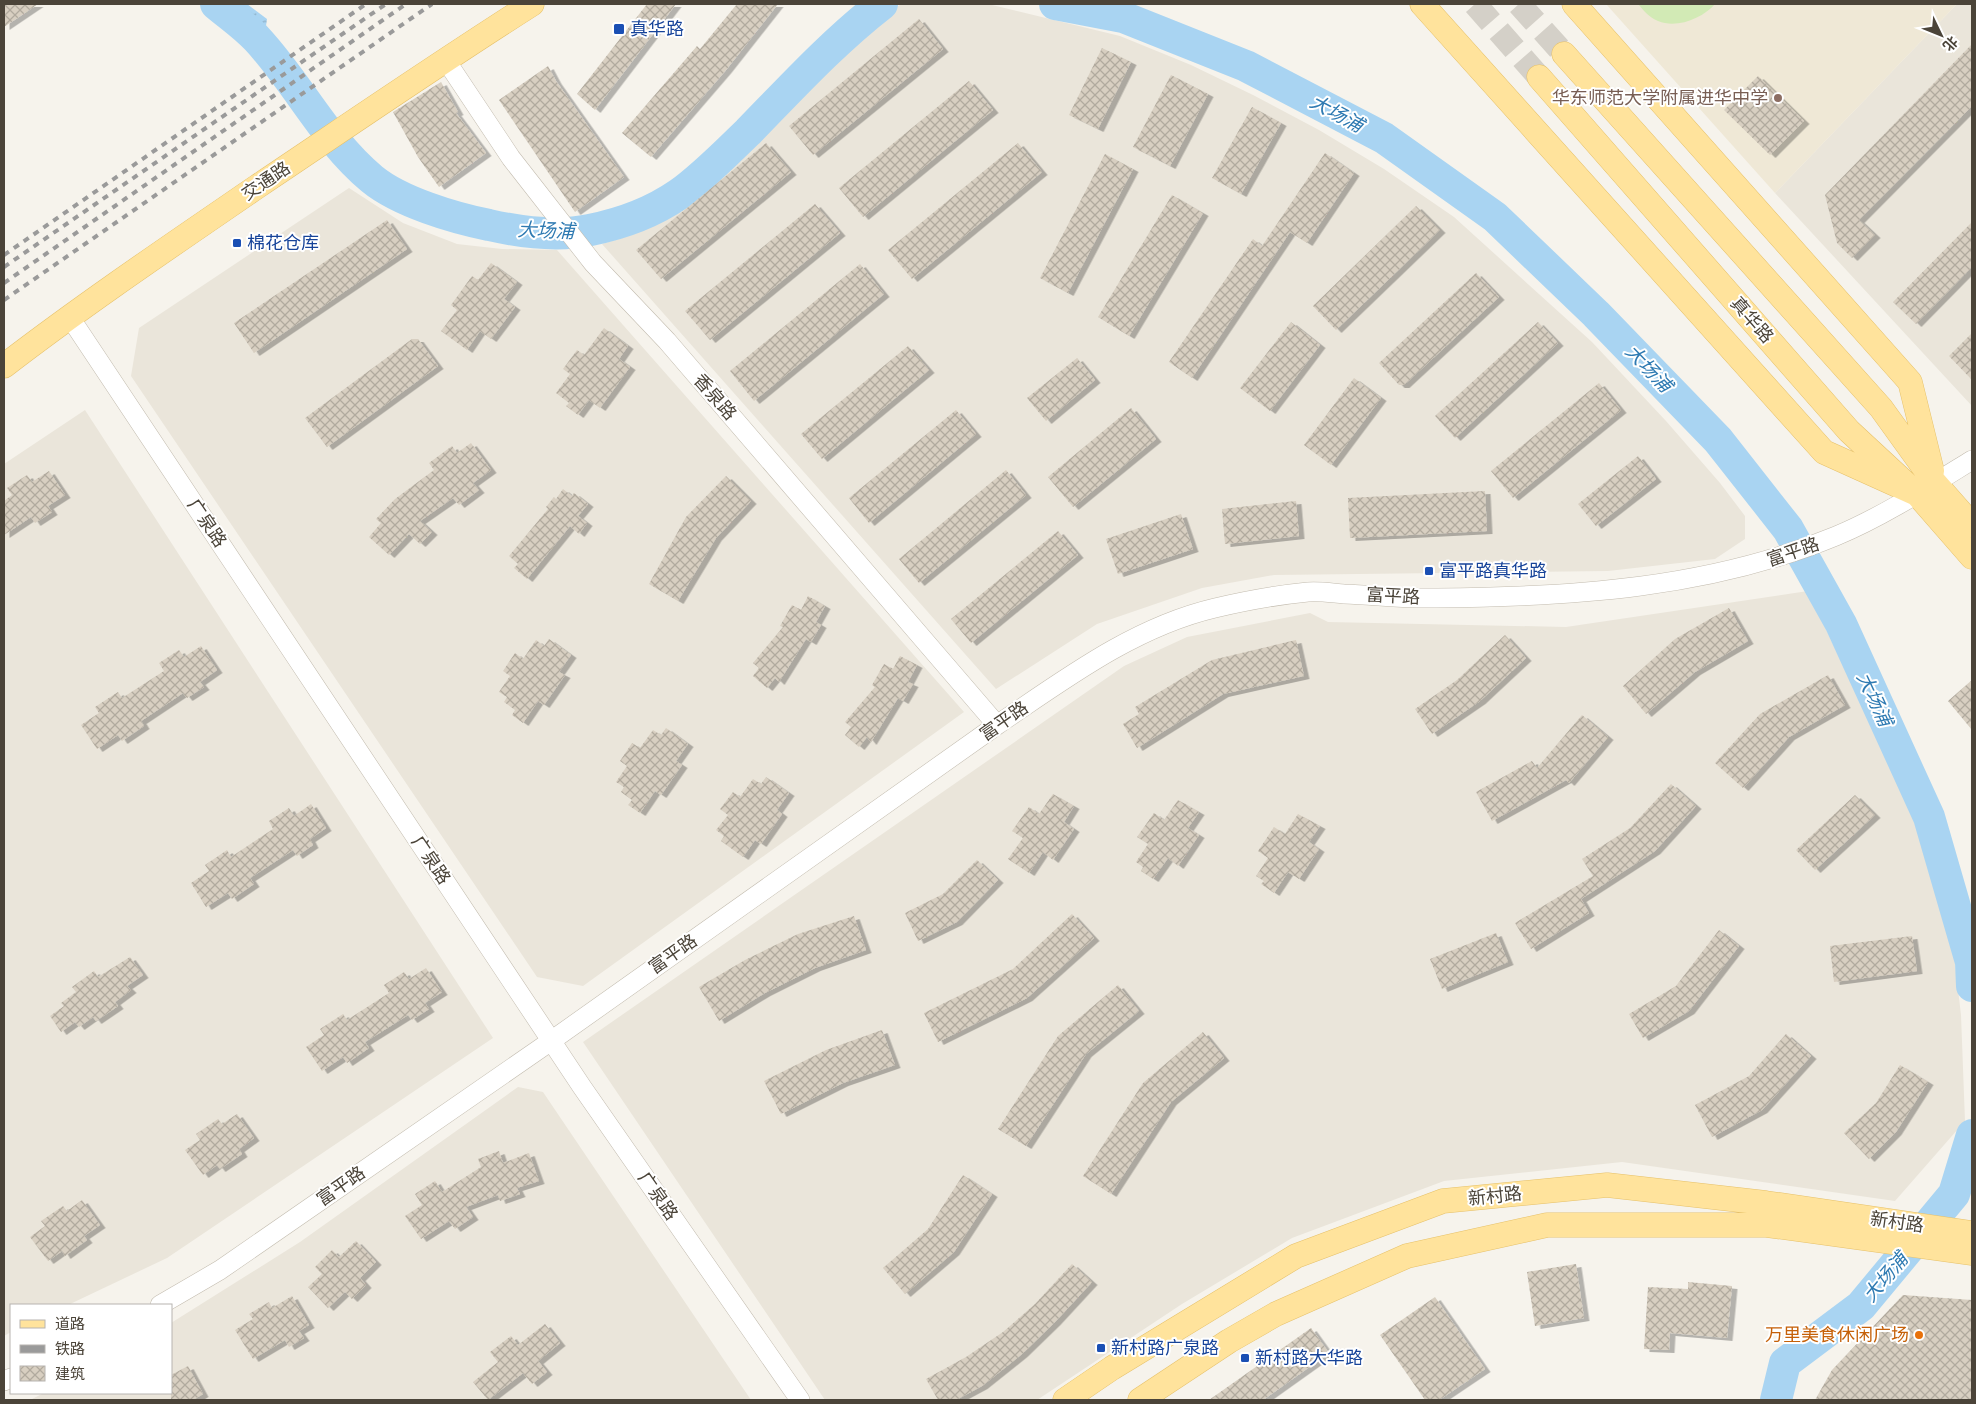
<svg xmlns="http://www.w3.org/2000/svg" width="1976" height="1404" viewBox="0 0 1976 1404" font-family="Jost,'Noto Sans SC',sans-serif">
<defs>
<pattern id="water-ripples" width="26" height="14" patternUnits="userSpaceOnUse" patternTransform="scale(1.25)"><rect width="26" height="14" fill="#a9d4f2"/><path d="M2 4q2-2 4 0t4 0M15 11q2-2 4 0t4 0" fill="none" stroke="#8caec5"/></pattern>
<pattern id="building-cross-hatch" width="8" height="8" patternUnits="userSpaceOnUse" patternTransform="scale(1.25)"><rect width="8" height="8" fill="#d8cfc1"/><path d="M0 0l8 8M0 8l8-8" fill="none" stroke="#b1aa9e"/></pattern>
<filter id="shadow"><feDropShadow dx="5.5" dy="3" stdDeviation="0" flood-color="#0004"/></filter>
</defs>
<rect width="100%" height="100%" fill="#f6f3ec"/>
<path fill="#eae5da" d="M902,4H988L1120,36L1191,65L1253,95L1319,130L1384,169L1454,217L1592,342L1666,421L1720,483L1745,516V539L1715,559L1608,571L1274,575L1202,588L1097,624L996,689L602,244L622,238L660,217L702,187L742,154L868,22Z
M1957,4H1972V406L1775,193Z
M349,188L403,223L457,244L502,249L557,250L964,712L583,986L537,977L131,376L139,328Z
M85,410L493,1038L167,1258L68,1305H11V1332L4,1336V464Z
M1808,591L1915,819L1953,947L1961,1015L1965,1121L1895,1201L1622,1162L1444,1181L1292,1238L1182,1304L1037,1400H825L583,1042L1124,666L1187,637L1310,613L1328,622L1566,627Z
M518,1087L543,1092L751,1400H30L44,1393H171V1323L300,1242Z"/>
<path fill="#efe8d6" d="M1606,4H1957L1775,193Z"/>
<path fill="#d2eab5" d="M1638,4H1715C1703,18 1677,29 1658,21C1649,17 1644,11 1638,4Z"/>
<path fill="url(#water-ripples)" d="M203,4H247L267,19L263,46L233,33Z"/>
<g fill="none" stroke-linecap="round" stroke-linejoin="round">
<path stroke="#a9d4f2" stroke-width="32" d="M216,4C229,15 245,26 257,39C298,83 325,140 372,179C400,202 454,218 489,225C520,232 558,237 590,230C620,224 653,212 679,194C704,176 726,153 748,132C791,88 833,42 882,4
M1055,4L1123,17L1246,66L1384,138L1495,217L1596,314L1718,440L1788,529L1841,624L1929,817L1971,962L1972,986
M1776,1400L1785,1363L1861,1306L1954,1194L1972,1135"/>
</g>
<path fill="url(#building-cross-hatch)" filter="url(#shadow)" d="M4,4H38L4,27Z
M647,4H676L595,110L577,94Z
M737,4H778L726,70L651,157L622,133L697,46L700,49Z
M919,19L943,49L813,155L789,126Z
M1972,44V106L1859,220L1875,235L1852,258L1837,243L1825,195Z
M1102,48L1131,62L1098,129L1069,115Z
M548,66L556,81L624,177L575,212L499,100Z
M1171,75L1208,94L1170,166L1133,147Z
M1758,76L1804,121L1770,155L1724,110Z
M969,81L993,110L863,217L839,188Z
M441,82L458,112L456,113L486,153L439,187L418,157L393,112Z
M1252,107L1281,123L1241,194L1212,178Z
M766,143L791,172L661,279L636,250Z
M1018,143L1042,172L912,279L888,250Z
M1325,153L1354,173L1307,243L1290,232L1192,378L1169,362L1253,239L1262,246Z
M1105,154L1133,169L1068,293L1040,278Z
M1172,195L1203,213L1129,336L1098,317Z
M815,204L840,233L710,340L685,311Z
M1416,206L1440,230L1336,330L1313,306Z
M387,220L407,249L254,353L234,323Z
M1972,222V267L1916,324L1893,302Z
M491,263L517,282L504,299L515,307L491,339L480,331L467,350L441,331L457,310L451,305L472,276L478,280Z
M860,264L884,294L754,401L730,371Z
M1476,273L1499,297L1404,385H1399L1379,363Z
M1291,322L1320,345L1270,411L1240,388Z
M1538,322L1558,343L1455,438L1435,416Z
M604,328L628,346L619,359L630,367L600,408L589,400L578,415L566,406L569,403L556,393L570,374L563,369L577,350L584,355Z
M1972,333V380L1949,356Z
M412,339H418L438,366L327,447L305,418Z
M908,346L929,370L822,459L801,434Z
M1077,358L1095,380L1046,421L1027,398Z
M1354,378L1381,398L1331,465L1304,445Z
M1599,383L1621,410L1513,498L1491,471Z
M1131,408L1156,439L1073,507L1048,477Z
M956,410L976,434L869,523L849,498Z
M471,443L491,470L473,483L479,490L459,505L453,498L420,521L432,532L420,544L409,534L389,555L369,537L381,523L376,519L395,499L434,470L429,463L452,446L457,453Z
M1638,456L1656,479L1596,526L1578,504Z
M1006,470L1026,495L919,583L899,559Z
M49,471L65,495L48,506L52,512L35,523L31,517L4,535V501L12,495L7,488L27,475L32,482Z
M726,476L751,501L716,538L678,601L649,584L686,517Z
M563,489L572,496L574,493L588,504L578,516L587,523L579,534L570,526L527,579L514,568L518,564L509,556L548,509L546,507L554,497L556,499Z
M1485,491L1487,531L1350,538L1348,498Z
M1296,501L1299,536L1225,544L1222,509Z
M1181,514L1193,549L1118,574L1106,539Z
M1058,531L1078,555L971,643L951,619Z
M808,596L825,606L816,622L821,625L811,642L806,639L779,682L775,678L767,688L753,676L759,668L753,663L783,627L780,626L792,605L801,610Z
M1729,608L1748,641L1695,672L1646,714L1623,686L1675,639Z
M1505,635L1526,658L1480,701L1432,734L1415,709L1457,680Z
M549,639L571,655L559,672L565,675L544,705L538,701L523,723L512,715L515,710L504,702L507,697L499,692L510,676L503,671L515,653L523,659L536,640L544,646Z
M1296,640L1304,676L1223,694L1137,748L1123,724L1139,714L1135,707L1212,660Z
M201,646L217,670L200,682L204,687L187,698L183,693L141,721L144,726L122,741L118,735L97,749L81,725L99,713L95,707L118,692L122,698L164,671L159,663L179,650L184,657Z
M900,656L917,665L908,682L913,684L903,701L898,698L871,742L867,737L859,747L845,735L851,727L845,722L875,687L872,685L884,664L893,669Z
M1828,675L1845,705L1789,737L1743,788L1715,763L1760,714Z
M1972,680V730L1948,701Z
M1582,715L1608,737L1569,783L1566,780L1492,821L1476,792L1532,761L1537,768Z
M666,728L688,744L676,761L682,765L661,795L655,791L640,813L628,805L632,800L621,792L624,787L616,782L627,766L620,761L632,743L640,748L653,730L661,735Z
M766,777L789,793L777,810L782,814L761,844L755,840L743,857L721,841L724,836L716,830L728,815L720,809L733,792L740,797L753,779L761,784Z
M1671,784L1696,806L1655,851L1581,899L1589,913L1531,949L1515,923L1593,876L1582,859L1630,828Z
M1053,794L1074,806L1064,822L1074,829L1053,860L1043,852L1029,873L1008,859L1023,838L1012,831L1029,807L1039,814Z
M1855,795L1875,815L1815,870L1796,850Z
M1178,800L1199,812L1188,828L1199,835L1178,866L1168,858L1153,879L1141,871L1143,867L1136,862L1148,844L1137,837L1154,813L1164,820Z
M311,804L326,828L310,839L313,845L297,856L293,850L250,878L254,884L232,899L228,893L206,907L191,883L209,871L205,865L227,850L231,857L273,829L269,821L289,808L294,816Z
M1298,814L1320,826L1309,842L1319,849L1299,879L1288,872L1274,893L1261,884L1264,881L1256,876L1268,858L1258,851L1274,827L1285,834Z
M977,860L998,880L957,922L918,941L905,913L943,894Z
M1072,914L1094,938L1027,998L938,1042L924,1013L1013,969Z
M854,916L866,950L815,968L765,993L719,1021L699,987L745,960L798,934Z
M1719,930L1739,946L1689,1011L1643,1038L1629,1014L1676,986Z
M1496,933L1508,962L1442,989L1430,959Z
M1912,936L1917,971L1834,982L1830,946Z
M130,957L143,975L127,986L131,990L115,1002L118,1006L96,1021L93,1017L79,1027L75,1022L61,1032L50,1016L64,1006L61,1003L76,992L72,987L94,971L98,977Z
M426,968L442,992L425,1003L429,1009L412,1020L408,1015L365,1042L369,1048L347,1063L343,1057L322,1071L306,1047L324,1035L320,1029L343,1014L347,1020L389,993L384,985L404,972L409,979Z
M1118,985L1139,1011L1086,1054L1026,1146L998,1129L1058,1036Z
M882,1030L895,1065L843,1083L781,1114L764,1081L826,1050Z
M1203,1032L1224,1058L1171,1102L1111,1194L1083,1176L1143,1083Z
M1786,1034L1811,1056L1762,1110L1712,1137L1695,1105L1749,1076Z
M1900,1065L1928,1082L1896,1132L1869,1159L1844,1133L1876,1103Z
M237,1114L254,1138L239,1149L242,1154L220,1169L217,1165L203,1175L185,1150L200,1140L196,1134L218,1119L222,1124Z
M499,1151L503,1163L529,1153L539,1181L517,1188L520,1194L500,1201L498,1195L466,1207L473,1217L455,1229L449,1221L421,1239L405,1216L422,1205L415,1194L435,1181L442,1192L481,1167L478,1159Z
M963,1175L992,1194L954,1252L905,1294L883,1268L928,1229Z
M82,1200L100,1225L84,1236L87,1240L65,1256L62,1251L48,1261L30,1237L45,1226L41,1221L63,1206L67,1211Z
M356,1241L376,1262L360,1278L366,1285L352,1299L345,1292L328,1308L308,1287L322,1274L315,1267L332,1250L339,1257Z
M1072,1264L1092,1282L1055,1322L1022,1354L982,1386L956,1400H938L926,1379L966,1357L1003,1332L1035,1304Z
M1576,1264L1584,1318L1535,1326L1527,1272Z
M1688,1282L1732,1286L1727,1338L1670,1333L1669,1350L1644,1349L1648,1287L1688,1289Z
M1903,1295L1972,1300V1400H1815L1832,1370Z
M292,1296L309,1325L299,1331L304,1338L289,1347L285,1340L253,1359L235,1330L253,1319L249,1314L269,1302L272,1308Z
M1435,1297L1485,1369L1439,1400H1425L1380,1335Z
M545,1324L560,1343L538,1361L547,1372L532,1384L523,1373L488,1400L473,1382L498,1362L490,1352L511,1336L518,1345Z
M1311,1328L1329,1353L1263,1400H1209Z
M188,1366L203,1394L193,1400H171V1375Z"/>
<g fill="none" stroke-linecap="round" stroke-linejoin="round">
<path stroke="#d4d0c8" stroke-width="24" stroke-dasharray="24 12" stroke-linecap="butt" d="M1475,4L1539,77
M1519,4L1564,54"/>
<g stroke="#c2bbae" stroke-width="20">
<path id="minor" d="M445,59L511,158L593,263L667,341L997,725
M69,316L582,1087L800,1400
M160,1305L220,1270L551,1041L997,725C1065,679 1134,627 1215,608C1245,601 1277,595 1308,592C1319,591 1332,593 1344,594C1375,595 1406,599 1437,598C1573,597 1710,588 1836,536C1882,517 1930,486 1972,460
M4,1381L11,1378"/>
</g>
<g stroke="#e6c16a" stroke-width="25">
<path id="major" d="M1422,4L1824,452L1917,494
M1574,4L1910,382L1932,471
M1564,54L1881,408L1935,483L1972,525
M1539,77L1849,431L1917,494L1972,557
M4,366C86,303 172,245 258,186C349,125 439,63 532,4
M1065,1400L1112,1368L1296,1256L1443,1201L1607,1185L1766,1203L1972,1233
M1140,1400L1229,1341L1276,1314L1407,1256L1547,1225H1767L1972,1253"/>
</g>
<use href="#minor" stroke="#fff" stroke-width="19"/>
<use href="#major" stroke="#ffe39c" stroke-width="24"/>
<path stroke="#9a9a9a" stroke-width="4" stroke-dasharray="6 6" stroke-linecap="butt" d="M4,255L366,4
M4,267L386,4
M4,283L406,4
M4,300L432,4"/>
</g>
<g fill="#1a4fb4" stroke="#fff" stroke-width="2">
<rect x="613" y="23" width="12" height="12" rx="2.5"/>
<rect x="232" y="238" width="10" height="10" rx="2.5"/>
<rect x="1424" y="566" width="10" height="10" rx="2.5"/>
<rect x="1096" y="1343" width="10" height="10" rx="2.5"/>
<rect x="1240" y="1353" width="10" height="10" rx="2.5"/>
</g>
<circle fill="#8d6e63" stroke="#fff" stroke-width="2" cx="1778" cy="98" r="5"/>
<circle fill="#e8710a" stroke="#fff" stroke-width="2" cx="1919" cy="1335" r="5"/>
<g text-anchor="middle" stroke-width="4" stroke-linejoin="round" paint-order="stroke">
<g font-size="18" fill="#164399" stroke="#fff" text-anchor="start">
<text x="630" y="35">真华路</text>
<text x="247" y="249">棉花仓库</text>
<text x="1439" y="577">富平路真华路</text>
<text x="1111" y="1354">新村路广泉路</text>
<text x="1255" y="1364">新村路大华路</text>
</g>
<g font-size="18" fill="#785e54" stroke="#fff" text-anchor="end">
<text x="1768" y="104">华东师范大学附属进华中学</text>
</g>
<g font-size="18" fill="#4b4439" stroke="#fff">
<text transform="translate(266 181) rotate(-34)" y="6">交通路</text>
<text transform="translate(1752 320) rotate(49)" y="6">真华路</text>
<text transform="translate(715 397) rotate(49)" y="6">香泉路</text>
<text transform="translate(207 523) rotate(56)" y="6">广泉路</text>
<text transform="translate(1793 552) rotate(-19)" y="6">富平路</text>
<text transform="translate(1393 596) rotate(3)" y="6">富平路</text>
<text transform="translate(1004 721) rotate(-35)" y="6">富平路</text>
<text transform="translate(431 860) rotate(56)" y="6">广泉路</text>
<text transform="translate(673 954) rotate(-35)" y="6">富平路</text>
<text transform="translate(341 1186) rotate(-35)" y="6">富平路</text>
<text transform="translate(658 1196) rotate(55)" y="6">广泉路</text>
<text transform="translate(1495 1196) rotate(-6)" y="6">新村路</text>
<text transform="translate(1897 1222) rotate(8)" y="6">新村路</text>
</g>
<g font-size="18" fill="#c56008" stroke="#fff" text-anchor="end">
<text x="1909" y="1341">万里美食休闲广场</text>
</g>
<g font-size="19" font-style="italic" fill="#2e7ab2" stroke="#fff">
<text transform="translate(1337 113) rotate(28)" y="7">大场浦</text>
<text transform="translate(546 230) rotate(2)" y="7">大场浦</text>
<text transform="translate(1649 368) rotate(46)" y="7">大场浦</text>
<text transform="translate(1875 699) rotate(65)" y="7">大场浦</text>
<text transform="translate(1885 1277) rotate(-50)" y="7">大场浦</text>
</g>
</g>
<rect width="1976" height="1404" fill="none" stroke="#4b4439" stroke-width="10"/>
<rect x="10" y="1304" width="162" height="90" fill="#ffffff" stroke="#b7b4b0"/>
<rect x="20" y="1320" width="25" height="8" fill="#ffe39c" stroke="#b7b4b0"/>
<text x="55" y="1329" font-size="15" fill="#4b4439">道路</text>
<rect x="20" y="1345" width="25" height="8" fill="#9a9a9a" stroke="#b7b4b0"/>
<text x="55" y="1354" font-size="15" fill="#4b4439">铁路</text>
<rect x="20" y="1366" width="25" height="15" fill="url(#building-cross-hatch)" stroke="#b7b4b0"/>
<text x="55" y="1379" font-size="15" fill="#4b4439">建筑</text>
<g transform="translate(1941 35) rotate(133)" stroke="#ffffff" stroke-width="4" paint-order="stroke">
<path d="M0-4L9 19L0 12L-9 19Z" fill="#4b4439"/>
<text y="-8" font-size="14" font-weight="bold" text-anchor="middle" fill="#4b4439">北</text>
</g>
</svg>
